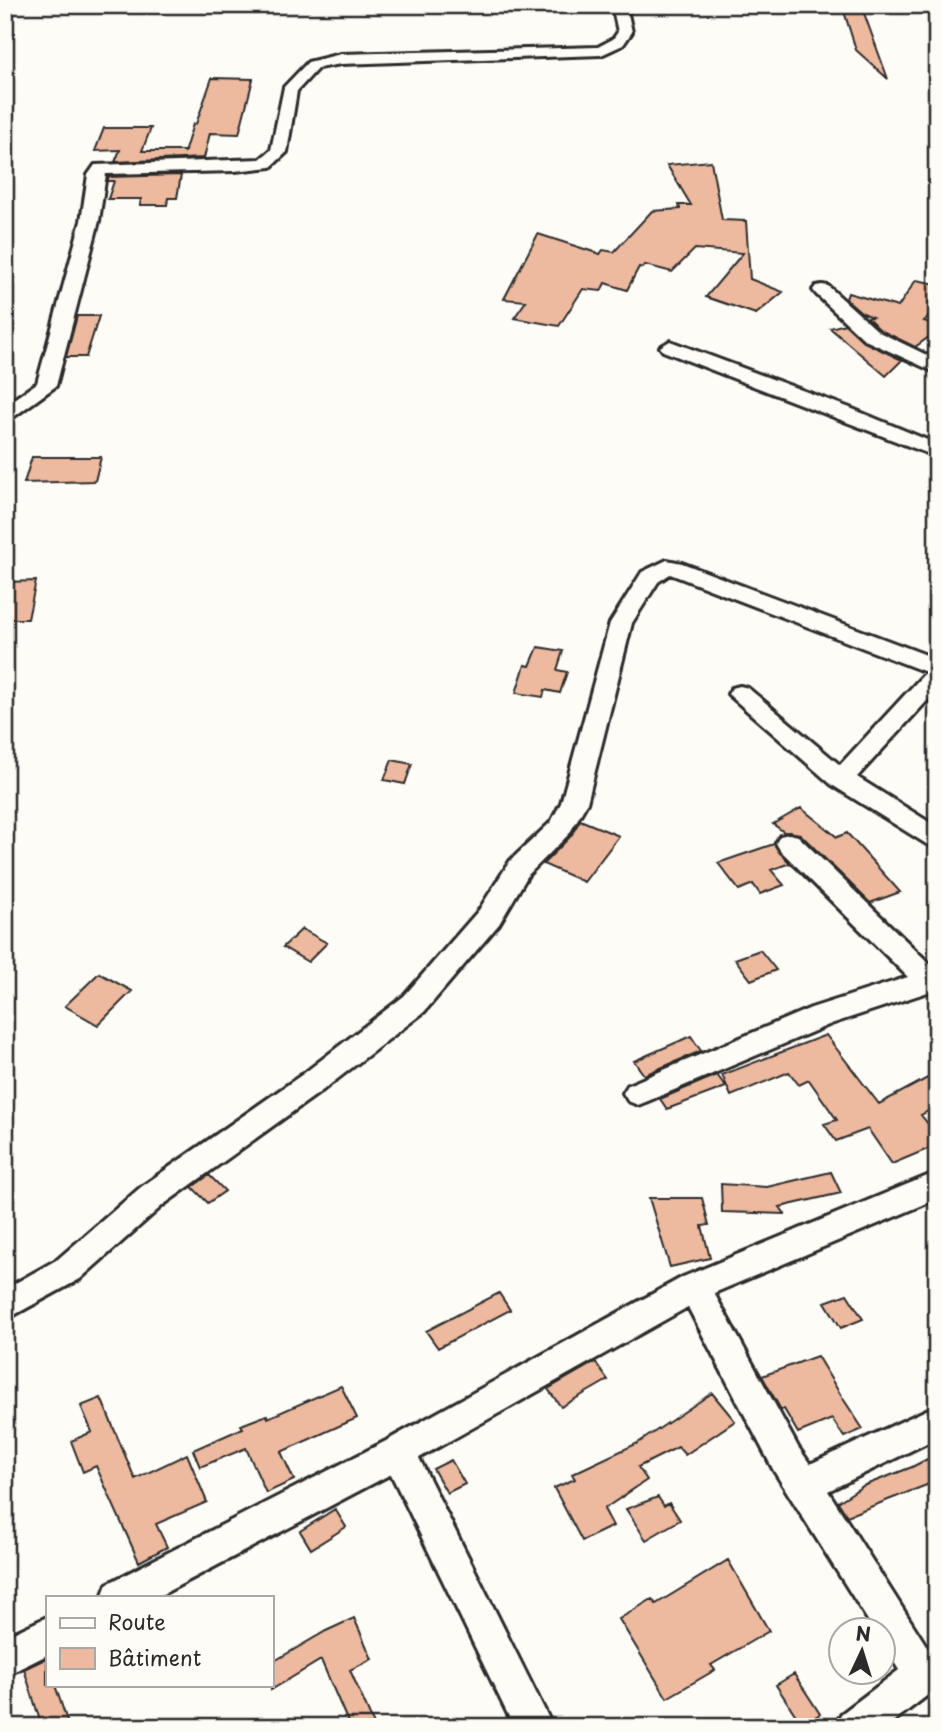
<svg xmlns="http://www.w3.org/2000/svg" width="942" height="1732" viewBox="0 0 942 1732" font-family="'Playpen Sans',sans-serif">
<rect width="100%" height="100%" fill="#fdfcf7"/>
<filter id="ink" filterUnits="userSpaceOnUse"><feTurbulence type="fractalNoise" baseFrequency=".0143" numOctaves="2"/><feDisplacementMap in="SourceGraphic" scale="14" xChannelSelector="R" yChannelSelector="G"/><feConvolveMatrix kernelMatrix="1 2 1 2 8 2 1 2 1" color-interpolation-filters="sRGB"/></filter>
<g filter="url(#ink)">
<path fill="#edb99f" stroke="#2b2b2b" stroke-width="2" d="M842,5H861L888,79L856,50Z
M212,78L253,79L239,134L210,133L204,158L115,162L120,150L95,151L104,128H151L142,151H185L184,153L193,124H196Z
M711,161L722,220L746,221L750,279L783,292L756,314L706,297L743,253L695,249L672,272L645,265L643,268L639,267L627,290L605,283L601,291L583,289L559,326L514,318L526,301L504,299L538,234L600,254L603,250L614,252L652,211L680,209L679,205H691L667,165Z
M181,175L177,198H168L167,205H140L141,199H108L114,181H108V177Z
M916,280L937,284V309L924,321L937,325V331L915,347L880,330L868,318L872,317L861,312L846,299L848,293L898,307Z
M77,316H99L86,357H66Z
M845,324L864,342L902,360L886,376L830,328Z
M32,457H101L95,481L24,483Z
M36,581L28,619H5V582Z
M538,647L563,651L557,670L567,672L560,693L545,690L543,697L516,693L525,665L530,666Z
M392,760L412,764L405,784L384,780Z
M801,808L837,837L847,833L900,892L870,903L800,834L784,832L773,824Z
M580,820L619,836L584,882L543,864L571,836Z
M774,844L790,863L771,870L784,885L760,894L753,884L739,890L718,863Z
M302,929L327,943L308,962L283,947Z
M760,950L776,970L751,980L735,959Z
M99,973L132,991L98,1025L65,1006Z
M826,1035L879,1104L937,1073V1106L921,1115L937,1135V1145L892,1164L868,1129L836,1141L824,1124L837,1120L809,1080L799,1085L789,1072L731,1096L722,1075Z
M691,1036L701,1051L644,1075L634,1061Z
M717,1075L726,1087L667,1109L660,1099Z
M831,1172L841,1193L780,1207L785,1214L722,1212L721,1184L767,1187Z
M209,1175L225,1191L208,1203L192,1187Z
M649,1198H702L709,1225L702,1226L710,1258L670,1267Z
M499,1293L510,1310L438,1348L426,1331Z
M847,1294L863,1319L841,1328L825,1302Z
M817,1356L842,1397L863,1429L844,1437L832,1419L798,1433L784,1409L781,1410L762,1376Z
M595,1362L608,1380L561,1407L548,1389Z
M341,1386L357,1418L281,1452L294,1480L266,1493L246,1448L200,1467L193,1450L243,1428L241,1425L267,1415L268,1418Z
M712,1393L735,1421L685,1455L678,1447L638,1467L647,1480L604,1509L613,1526L582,1541L554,1488L575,1479L572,1474L638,1443Z
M101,1398L135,1479L187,1454L207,1502L156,1524L167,1547L139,1562L96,1466L83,1472L71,1441L92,1432L81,1406Z
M937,1454V1481L847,1516L838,1502L863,1486L912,1467Z
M451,1460L465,1484L447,1493L433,1469Z
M658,1497L664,1506L669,1503L680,1520L646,1540L626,1509Z
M335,1509L346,1527L311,1549L300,1531Z
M728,1560L769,1631L711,1665L715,1670L667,1698L619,1619L652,1599L656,1604Z
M354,1618L372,1659L350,1670L375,1727H350L321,1660L271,1690V1663L326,1631Z
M47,1658V1685H55L69,1727H42L24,1669Z
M794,1674L820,1714L802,1725L776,1685Z"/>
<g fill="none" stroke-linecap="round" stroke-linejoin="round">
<g stroke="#2b2b2b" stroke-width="6">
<path id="minor" d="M612,5H626L632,32L623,45L601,55L341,64L318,68L297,91L287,152L271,167L235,171L106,174L99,221L56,386L12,418L5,420V405L37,383L81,221L88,175L95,165L260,159L271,150L284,87L308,62L341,54L598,47L613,39L618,32Z
M822,285L828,286L879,332L937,360V373L865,340L816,294L813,290L816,286Z
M670,341L850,408L937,444V457L663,351L660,347Z
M667,560L682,563L937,659V690L857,777L937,827V848L928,845L832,785L728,694L732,688L740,686L748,688L840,765L926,672L670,574L658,582L632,623L587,803L569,834L528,875L499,924L424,1012L323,1090L163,1205L80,1279L5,1320V1289L58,1259L141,1187L303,1074L404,996L479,910L510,861L551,822L561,803L610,623L642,572Z
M789,834L798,836L937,971V989L831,1024L648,1101L638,1105L628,1101L623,1093L628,1085L811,1008L908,977L780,850L776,843L780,836Z
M937,1172V1199L714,1293L798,1447L810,1464L937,1405V1438L828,1491L929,1650L937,1646V1688L886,1727H835L841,1714L899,1670L883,1644V1630H874L774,1471L688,1307L419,1458L553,1727H514L391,1474L157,1597H102L107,1584L386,1441L683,1277Z
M47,1617V1655L5,1676V1637Z"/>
</g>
<use href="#minor" fill="#fdfcf7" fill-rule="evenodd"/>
</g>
</g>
<rect width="942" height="1732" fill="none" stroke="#fdfcf7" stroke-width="28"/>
<rect x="14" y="14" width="914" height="1704" fill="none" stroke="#2b2b2b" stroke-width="2.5" filter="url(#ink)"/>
<rect x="46" y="1596" width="228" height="91" fill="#fdfcf7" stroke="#a9a8a5" stroke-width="2"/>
<rect x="60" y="1618" width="35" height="10" fill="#fdfcf7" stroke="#a9a8a5" stroke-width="2"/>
<text x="108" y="1630" font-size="21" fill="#2b2b2b">Route</text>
<rect x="60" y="1648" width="35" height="21" fill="#edb99f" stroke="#a9a8a5" stroke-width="2"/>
<text x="108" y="1666" font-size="21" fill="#2b2b2b">Bâtiment</text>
<g transform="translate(862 1651) rotate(4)"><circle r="33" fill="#fdfcf7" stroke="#a9a8a5" stroke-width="2"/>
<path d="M0-5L12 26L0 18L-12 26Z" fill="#2b2b2b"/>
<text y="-10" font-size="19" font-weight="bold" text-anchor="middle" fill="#2b2b2b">N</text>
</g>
</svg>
